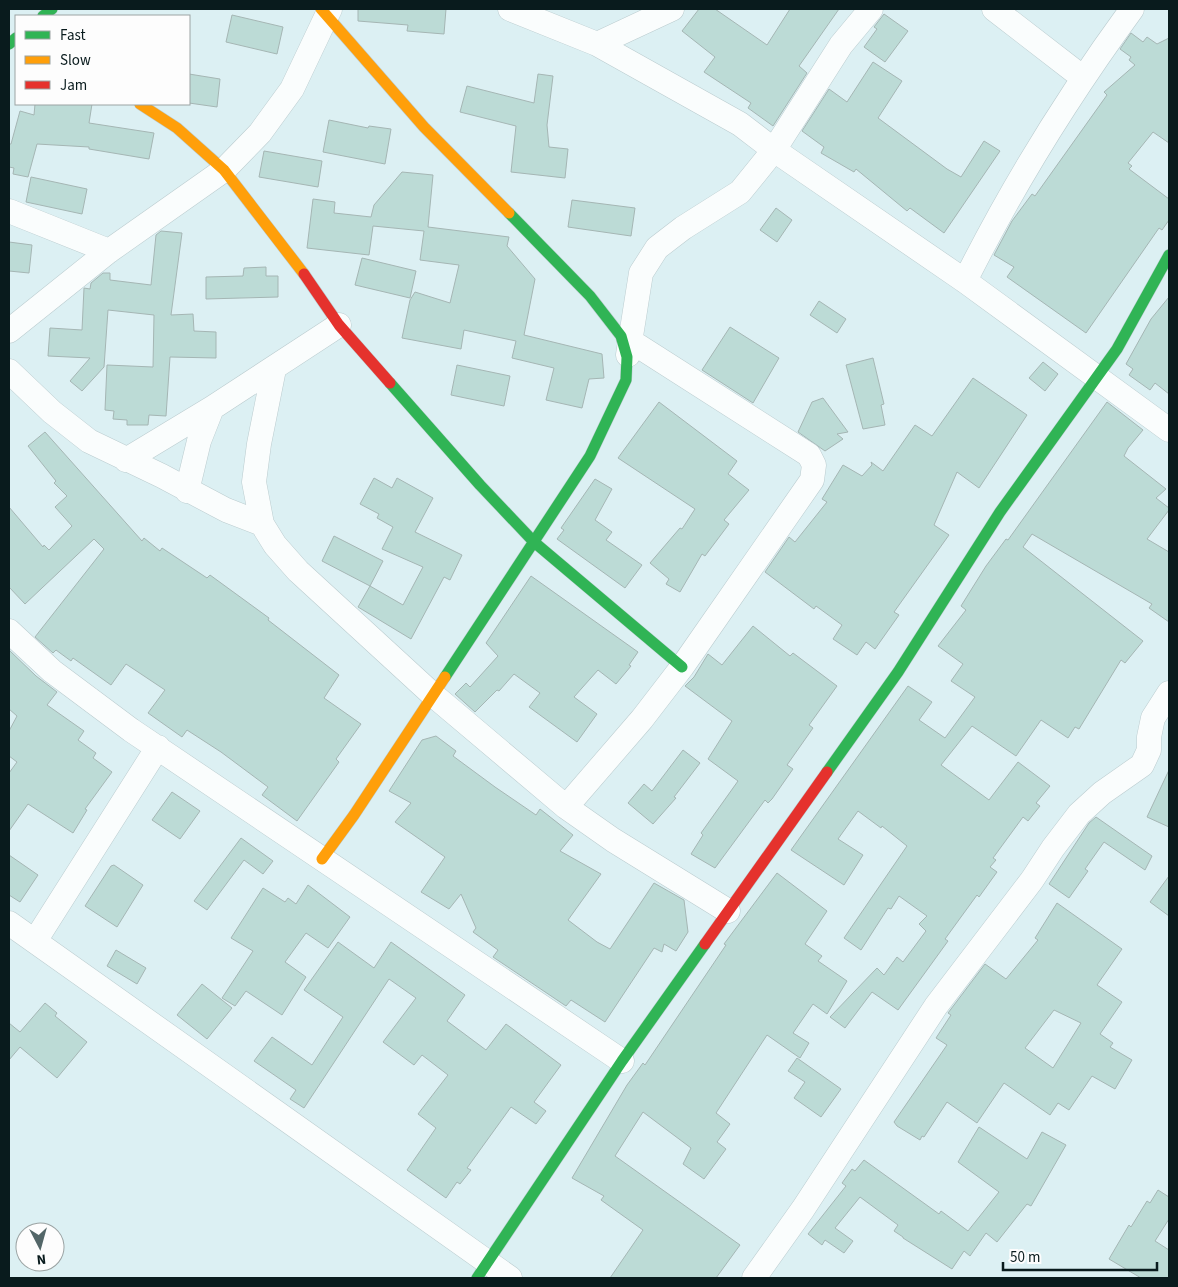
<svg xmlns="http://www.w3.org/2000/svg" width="1178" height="1287" viewBox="0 0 1178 1287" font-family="'Source Sans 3',sans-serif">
<rect width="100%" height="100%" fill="#dcf0f3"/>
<path fill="#bcdbd6" stroke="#a5b6b4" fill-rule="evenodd" d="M358,9H446L444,34L407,31L408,25L358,21Z
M699,9H715L767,45L790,9H839L799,66L807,73L773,126L748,108L751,103L704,72L715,57L682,31Z
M884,14L908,31L885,62L864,47L877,29L874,27Z
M232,15L283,27L277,54L226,42Z
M1131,33L1143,42L1147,37L1157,44L1169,38V143L1153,132L1128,163L1132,166L1129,169L1169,199V220L1162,230L1159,228L1086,333L1007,277L1014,267L994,255L1012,221L1032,194L1035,196L1107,95L1104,92L1135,65L1129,60L1131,57L1120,49Z
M873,62L902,81L878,118L947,169L961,177L984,141L1000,151L944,233L910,208L907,211L856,169L854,172L821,153L824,147L802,131L829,89L847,102Z
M189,74L220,79L217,107L189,103Z
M538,74L553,76L547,125L549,147L568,149L565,178L511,172L516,126L460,112L467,86L534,103Z
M35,104H92L89,123L154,133L149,159L89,149V147L37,144L28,177L13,174L14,168L9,167V144H11L20,111L34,115Z
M329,120L368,128L369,126L391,129L385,164L323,152Z
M264,151L322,161L318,187L259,177Z
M402,172L433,175L428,227L509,237L507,246L535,279L524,335L602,354L604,378L589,379L582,408L546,400L554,368L512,358L516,341L464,330L461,349L402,338L410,300L415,292L450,303L459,265L420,260L424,231L373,226L369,255L307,248L313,199L335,202L334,213L371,217L374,205Z
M31,177L87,189L82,214L26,202Z
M572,200L635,208L631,236L568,227Z
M776,208L792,220L777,242L760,230Z
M161,231L182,233L171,315L193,314L194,331L216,332V358L170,357L166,416L149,415L148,425H127V420L113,419L114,411L105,410L107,365L153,367L154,315L108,310L104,367L82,391L70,381L90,358L48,356L50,328L82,330L84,288L90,289L91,283L103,273H110V280L151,285L156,235Z
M9,242L32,245L29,273L9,271Z
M362,258L416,271L410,298L355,285Z
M266,267V276H278V297L206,299V277L243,276L244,268Z
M1169,297V394L1155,383L1150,390L1129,375L1133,369L1126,364L1151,319Z
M819,301L846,319L837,333L810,315Z
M730,327L779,358L753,403L702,370Z
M873,358L884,404L881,405L885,425L863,429L846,365Z
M1043,362L1058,374L1045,391L1029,378Z
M457,365L510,376L504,406L451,395Z
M973,378L1027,415L979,488L957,472L934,525L949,535L894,612L899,615L875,649L866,642L857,655L833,639L842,625L816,606L814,609L765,572L789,537L795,542L827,502L822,499L843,465L862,476L872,465L871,462L883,471L915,425L932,436Z
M823,398L848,432L837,434L843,439L825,451L798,432L812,402Z
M659,402L737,461L728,474L749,490L724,520L729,524L705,556L702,554L680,592L666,584L669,579L650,563L680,528L682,529L695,509L618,458Z
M1107,402L1143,430L1128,448L1124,456L1166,489L1156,498L1169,508V510L1147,539L1169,552V622L1149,608L1152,604L1032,534L1023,547L1143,641L1125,663L1121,660L1079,729L1075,727L1068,738L1041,720L1016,756L972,726L941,765L989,800L1018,762L1050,786L1036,803L1040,806L1028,821L1023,817L993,858L996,860L990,867L997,872L979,897L977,895L945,939L948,941L898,1010L872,992L845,1028L830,1017L877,968L884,975L897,957L903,962L926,931L919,924L927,916L899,896L891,909L888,908L861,950L844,938L907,846L882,826L881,828L858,811L838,839L863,855L844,885L791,850L908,686L932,702L919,720L945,738L975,697L951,681L963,664L938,646L966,610L961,606L986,566L1006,539L1008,540Z
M45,432L142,541L144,538L160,551L162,548L207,578L210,575L269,618L268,620L339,675L324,698L361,724L336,759L339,762L297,821L262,795L268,787L221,752L187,730L182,737L148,713L165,690L126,664L111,685L73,658L71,661L56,650L53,653L35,637L104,549L94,539L25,604L9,587V507L43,547L44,545L49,550L72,526L55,507L67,496L54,483L56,481L28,446Z
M374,478L392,488L397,478L433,498L415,532L462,555L450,580L444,577L411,639L358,607L370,586L403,605L423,567L382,549L393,527L377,518L379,514L360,504Z
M595,479L612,489L595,520L612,532L606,540L642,565L625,588L557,539L564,530L561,528Z
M334,536L383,561L370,586L322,561Z
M531,576L638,652L629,665L631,666L616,684L598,670L574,697L597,714L577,742L529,707L540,693L514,674L499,691L497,690L475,712L455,694L466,683L470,687L498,656L486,643Z
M753,626L790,656L793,653L837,686L809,725L813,728L787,765L793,769L772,799L768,803L765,800L715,868L691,854L703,835L701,833L738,781L708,759L732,721L685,686L694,677L708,654L722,665Z
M9,650L36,676L57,692L47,705L84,731L78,740L96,753L93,758L112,772L85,809L87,810L73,833L28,804L9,831V773L17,762L9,756V731L17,716L9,709Z
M436,736L456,751L453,756L495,787L536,815L540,809L573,835L560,851L601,874L568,920L597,942L610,949L654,883L684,900L688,932L676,951L664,944L662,952L654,948L605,1022L571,1000L566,1006L493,957L498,950L473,932L476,928L461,894L449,909L421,892L445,857L395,822L411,803L389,791L422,740Z
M683,750L700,763L674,797L676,798L653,824L628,803L644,784L652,791Z
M1169,770V827L1147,817Z
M172,792L200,811L180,839L152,820Z
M1096,817L1152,856L1145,870L1104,842L1085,869L1088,871L1069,898L1049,884L1089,823Z
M241,838L273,861L263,874L244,860L207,910L194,901Z
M9,855L38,875L20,902L9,895Z
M114,865L143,885L117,927L85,906L111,866Z
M777,873L827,911L805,944L822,956L818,961L847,981L827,1014L813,1004L793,1033L809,1043L800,1058L767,1035L716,1113L730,1124L717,1142L726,1149L704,1179L683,1164L691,1148L643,1112L615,1156L740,1245L716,1278H610L643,1230L601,1200L604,1196L572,1178L627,1085L643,1063L645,1065L726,945L724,944Z
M1169,876V916L1150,902Z
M308,885L350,917L328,948L306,933L285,962L306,977L282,1015L246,991L235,1006L222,998L253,951L231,938L263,888L285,902L288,898L296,904Z
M1057,903L1122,949L1097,985L1122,1002L1100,1034L1113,1043L1110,1047L1132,1060L1115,1089L1092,1076L1069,1110L1058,1103L1050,1115L1004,1083L977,1123L947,1102L924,1137L922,1136L920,1140L897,1126L894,1122L947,1045L936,1038L951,1015L948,1013L985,964L1006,979L1038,940L1035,938ZM1054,1010L1081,1023L1053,1068L1025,1048Z
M338,942L374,968L391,942L465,995L447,1021L486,1050L506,1024L561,1065L534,1102L546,1111L536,1124L511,1107L467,1168L471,1170L460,1184L457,1182L446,1198L407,1170L436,1128L418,1114L448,1075L422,1055L414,1065L383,1042L416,998L389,979L304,1108L290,1099L296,1090L254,1061L272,1037L312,1065L343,1017L304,990Z
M116,950L146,968L137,984L107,966Z
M202,984L232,1008L207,1039L177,1015Z
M45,1003L57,1013L55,1016L87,1042L57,1078L20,1047L9,1060V1023L20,1032Z
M797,1058L841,1089L821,1117L794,1098L805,1082L788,1071Z
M979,1127L1027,1159L1042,1132L1066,1145L1031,1206L1027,1204L997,1242L986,1233L970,1256L964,1251L952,1269L903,1238V1237L894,1231L898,1225L860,1197L835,1228L853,1241L844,1253L825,1240L822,1245L808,1234L846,1186L842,1183L852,1169L855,1171L864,1160L939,1214L941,1211L968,1231L999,1192L958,1162Z
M1158,1190L1169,1197V1219L1155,1241L1169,1250V1278H1141L1109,1259L1129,1225L1131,1227L1147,1201L1150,1203Z"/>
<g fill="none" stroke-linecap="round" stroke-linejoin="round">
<g stroke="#bbcccf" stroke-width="25">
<path id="street" d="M510,9L597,44L740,124L774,150L965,281L1169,430
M994,9L1082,77
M597,44L672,9
M9,211L109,251
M965,281C1013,185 1069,95 1132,9
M9,331L109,251L224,170L260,133L292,89L330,9
M628,355L641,273L657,248L683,228L740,192L774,150L841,45L871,9
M274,369L259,444L254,482L262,524L275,545L298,571L432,694L566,807L613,840L728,911
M9,371L52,412L89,441L162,476L226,510L262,524
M126,460L212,408L339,325
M187,491L199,441L212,408
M9,631L52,671L131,730L622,1061
M566,807L642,719L682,667L812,480L814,465L809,455L629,340
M9,923L510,1278
M35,941L158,747
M754,1278L803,1209L936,1006L1032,880L1053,848L1079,814L1102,793L1142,765L1149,750V737L1153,718L1169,693"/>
</g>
<g stroke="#bbcccf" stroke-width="12">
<path id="fast" d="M43,16L52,9
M9,44L16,38
M390,383L480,485L534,542L682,667
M445,677L590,456L626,380L627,357L621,336L590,296L509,213
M827,772L898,672L1000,512L1117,349L1169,255
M477,1278L622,1061L705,944"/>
</g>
<g stroke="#bbcccf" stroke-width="12">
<path id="slow" d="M321,9L424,127L509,213
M140,104L177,128L224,170L304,274
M322,859L354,815L445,677"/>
</g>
<g stroke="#bbcccf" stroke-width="12">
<path id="jam" d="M304,274L339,325L390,383
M705,944L827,772"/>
</g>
<use href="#street" stroke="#fafdfd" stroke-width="24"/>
<use href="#fast" stroke="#30b455" stroke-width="11"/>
<use href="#slow" stroke="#ff9f0a" stroke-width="11"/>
<use href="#jam" stroke="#e5322d" stroke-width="11"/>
</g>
<rect width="1178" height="1287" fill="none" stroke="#091b1d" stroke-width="20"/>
<rect x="15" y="15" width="175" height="90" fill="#fdfdfd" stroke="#9ba3a3"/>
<rect x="25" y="31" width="25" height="8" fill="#30b455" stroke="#9ba3a3"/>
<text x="60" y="40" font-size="15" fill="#091b1d">Fast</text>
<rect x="25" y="56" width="25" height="8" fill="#ff9f0a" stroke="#9ba3a3"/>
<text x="60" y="65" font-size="15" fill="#091b1d">Slow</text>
<rect x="25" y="81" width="25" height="8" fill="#e5322d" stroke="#9ba3a3"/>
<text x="60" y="90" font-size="15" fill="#091b1d">Jam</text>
<g transform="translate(40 1247) rotate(174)"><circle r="24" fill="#fdfdfd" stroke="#9ba3a3"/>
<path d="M0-4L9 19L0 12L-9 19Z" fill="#536668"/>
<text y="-8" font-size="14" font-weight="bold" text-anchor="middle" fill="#091b1d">N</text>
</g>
<path d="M1003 1262v8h154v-8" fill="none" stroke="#091b1d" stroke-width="2.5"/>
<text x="1010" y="1262" font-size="15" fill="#091b1d" stroke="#fdfdfd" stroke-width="4" paint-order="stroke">50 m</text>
</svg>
